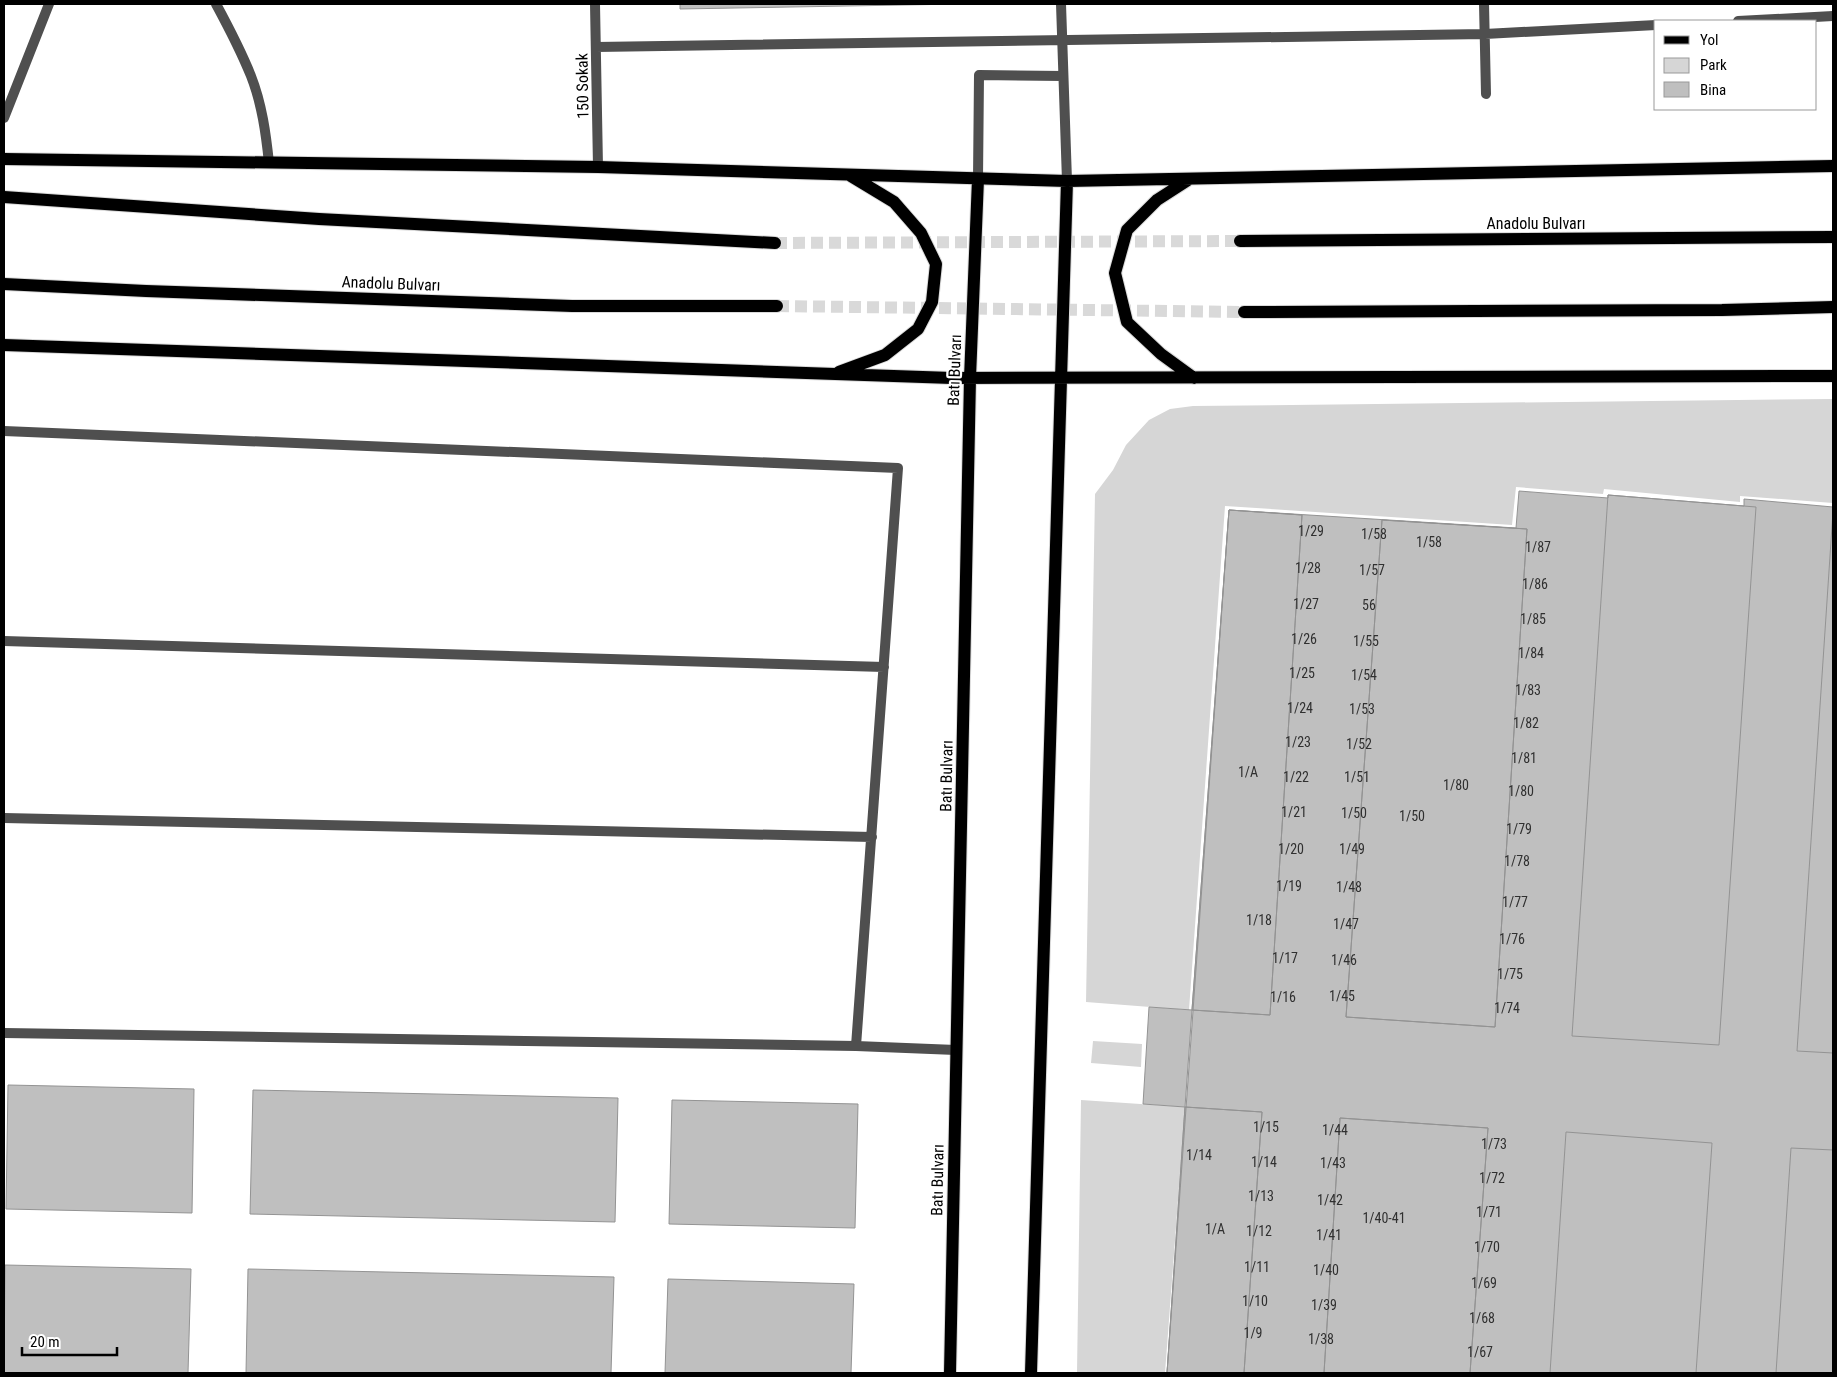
<svg xmlns="http://www.w3.org/2000/svg" width="1837" height="1377" viewBox="0 0 1837 1377" font-family="'Roboto Condensed',sans-serif">
<rect width="100%" height="100%" fill="#fff"/>
<path fill="#d6d6d6" d="M1833,399V503L1740,496V502L1604,489L1603,494L1516,487L1512,525L1225,506L1189,1010L1086,1002L1095,494L1113,470L1126,445L1149,420L1170,409L1193,406Z
M1093,1041L1142,1044L1141,1067L1091,1063Z
M1081,1100L1185,1107L1165,1373H1077Z"/>
<path fill="#bfbfbf" stroke="#939393" d="M680,4H959L680,9Z
M1519,491L1608,498V495L1744,506V499L1833,507V1373H1167L1229,510L1516,528Z
M1608,495L1756,507L1719,1045L1572,1036Z
M1229,510L1302,515L1270,1015L1192,1010Z
M1229,510L1302,515L1270,1015L1192,1010Z
M1833,511V1053L1797,1051Z
M1382,520L1527,529L1495,1027L1346,1017Z
M1382,520L1527,529L1495,1027L1346,1017Z
M1149,1007L1192,1010L1185,1107L1143,1104Z
M8,1085L194,1089L192,1213L6,1209Z
M253,1090L618,1098L615,1222L250,1214Z
M672,1100L858,1104L855,1228L669,1224Z
M1185,1107L1262,1112L1244,1373H1167Z
M1185,1107L1262,1112L1244,1373H1167Z
M1340,1118L1488,1128L1470,1373H1324Z
M1340,1118L1488,1128L1470,1373H1324Z
M1566,1132L1712,1143L1696,1373H1550Z
M1791,1148L1833,1150V1373H1776Z
M5,1265L191,1269L188,1373H4Z
M248,1269L614,1277L611,1373H246Z
M668,1279L854,1284L851,1373H665Z"/>
<g fill="none" stroke-linecap="round" stroke-linejoin="round">
<path stroke="#d9d9d9" stroke-width="12" stroke-dasharray="12 6" stroke-linecap="butt" d="M775,243L1240,241
M777,306L1244,312"/>
<g stroke="#dbdbdb" stroke-width="14">
<path id="primary" d="M4,159L598,167L1067,181L1833,166
M1188,180L1157,200L1127,230L1115,273L1127,322L1161,354L1194,378
M4,197L319,219L775,243
M1240,241L1833,237
M4,284L146,291L572,306H777
M1244,312L1722,310L1833,307
M4,345L952,378L1833,376
M839,372L885,355L918,329L932,302L936,264L921,233L894,202L851,176
M950,1373L970,378L978,179
M1031,1373L1067,181"/>
</g>
<path stroke="#4f4f4f" stroke-width="10" d="M216,4C229,28 241,51 251,76C262,104 266,134 269,163
M4,118L49,4"/>
<path stroke="#4f4f4f" stroke-width="10" d="M595,4L598,167
M1061,4L1067,181
M1484,4L1486,94
M1738,21L1833,16
M596,47L1485,34L1656,25
M978,179L979,75L1063,76
M4,431L898,468L856,1046
M4,641L884,667
M4,818L872,837
M4,1033L856,1046L956,1050"/>
<use href="#primary" stroke="#000" stroke-width="12"/>
</g>
<g text-anchor="middle" stroke-width="4.5" stroke-linejoin="round" paint-order="stroke">
<g font-size="14" fill="#303030">
<text x="1311" y="536">1/29</text>
<text x="1374" y="539">1/58</text>
<text x="1429" y="547">1/58</text>
<text x="1538" y="552">1/87</text>
<text x="1308" y="573">1/28</text>
<text x="1372" y="575">1/57</text>
<text x="1535" y="589">1/86</text>
<text x="1306" y="609">1/27</text>
<text x="1369" y="610">56</text>
<text x="1533" y="624">1/85</text>
<text x="1304" y="644">1/26</text>
<text x="1366" y="646">1/55</text>
<text x="1531" y="658">1/84</text>
<text x="1302" y="678">1/25</text>
<text x="1364" y="680">1/54</text>
<text x="1528" y="695">1/83</text>
<text x="1300" y="713">1/24</text>
<text x="1362" y="714">1/53</text>
<text x="1526" y="728">1/82</text>
<text x="1298" y="747">1/23</text>
<text x="1359" y="749">1/52</text>
<text x="1524" y="763">1/81</text>
<text x="1248" y="777">1/A</text>
<text x="1296" y="782">1/22</text>
<text x="1357" y="782">1/51</text>
<text x="1456" y="790">1/80</text>
<text x="1521" y="796">1/80</text>
<text x="1294" y="817">1/21</text>
<text x="1354" y="818">1/50</text>
<text x="1412" y="821">1/50</text>
<text x="1519" y="834">1/79</text>
<text x="1291" y="854">1/20</text>
<text x="1352" y="854">1/49</text>
<text x="1517" y="866">1/78</text>
<text x="1289" y="891">1/19</text>
<text x="1349" y="892">1/48</text>
<text x="1515" y="907">1/77</text>
<text x="1259" y="925">1/18</text>
<text x="1346" y="929">1/47</text>
<text x="1512" y="944">1/76</text>
<text x="1285" y="963">1/17</text>
<text x="1344" y="965">1/46</text>
<text x="1510" y="979">1/75</text>
<text x="1342" y="1001">1/45</text>
<text x="1283" y="1002">1/16</text>
<text x="1507" y="1013">1/74</text>
<text x="1266" y="1132">1/15</text>
<text x="1335" y="1135">1/44</text>
<text x="1494" y="1149">1/73</text>
<text x="1199" y="1160">1/14</text>
<text x="1264" y="1167">1/14</text>
<text x="1333" y="1168">1/43</text>
<text x="1492" y="1183">1/72</text>
<text x="1261" y="1201">1/13</text>
<text x="1330" y="1205">1/42</text>
<text x="1489" y="1217">1/71</text>
<text x="1384" y="1223">1/40-41</text>
<text x="1215" y="1234">1/A</text>
<text x="1259" y="1236">1/12</text>
<text x="1329" y="1240">1/41</text>
<text x="1487" y="1252">1/70</text>
<text x="1257" y="1272">1/11</text>
<text x="1326" y="1275">1/40</text>
<text x="1484" y="1288">1/69</text>
<text x="1255" y="1306">1/10</text>
<text x="1324" y="1310">1/39</text>
<text x="1482" y="1323">1/68</text>
<text x="1253" y="1338">1/9</text>
<text x="1321" y="1344">1/38</text>
<text x="1480" y="1357">1/67</text>
</g>
<g font-size="16" fill="#000" stroke="#fff">
<text transform="translate(582 86) rotate(-91)" y="6">150 Sokak</text>
<text x="1536" y="229">Anadolu Bulvarı</text>
<text transform="translate(391 283) rotate(2)" y="6">Anadolu Bulvarı</text>
<text transform="translate(954 370) rotate(-88)" y="6">Batı Bulvarı</text>
<text transform="translate(946 776) rotate(-89)" y="6">Batı Bulvarı</text>
<text transform="translate(937 1180) rotate(-89)" y="6">Batı Bulvarı</text>
</g>
</g>
<rect width="1837" height="1377" fill="none" stroke="#000000" stroke-width="10"/>
<rect x="1654" y="20" width="162" height="90" fill="#ffffff" stroke="#999999"/>
<rect x="1664" y="36" width="25" height="8" fill="#000000" stroke="#999999"/>
<text x="1700" y="45" font-size="15" fill="#000000">Yol</text>
<rect x="1664" y="58" width="25" height="15" fill="#d6d6d6" stroke="#999999"/>
<text x="1700" y="70" font-size="15" fill="#000000">Park</text>
<rect x="1664" y="82" width="25" height="15" fill="#bfbfbf" stroke="#999999"/>
<text x="1700" y="95" font-size="15" fill="#000000">Bina</text>
<path d="M22 1347v8h95v-8" fill="none" stroke="#000000" stroke-width="2.5"/>
<text x="30" y="1347" font-size="15" fill="#000000" stroke="#ffffff" stroke-width="4" paint-order="stroke">20 m</text>
</svg>
